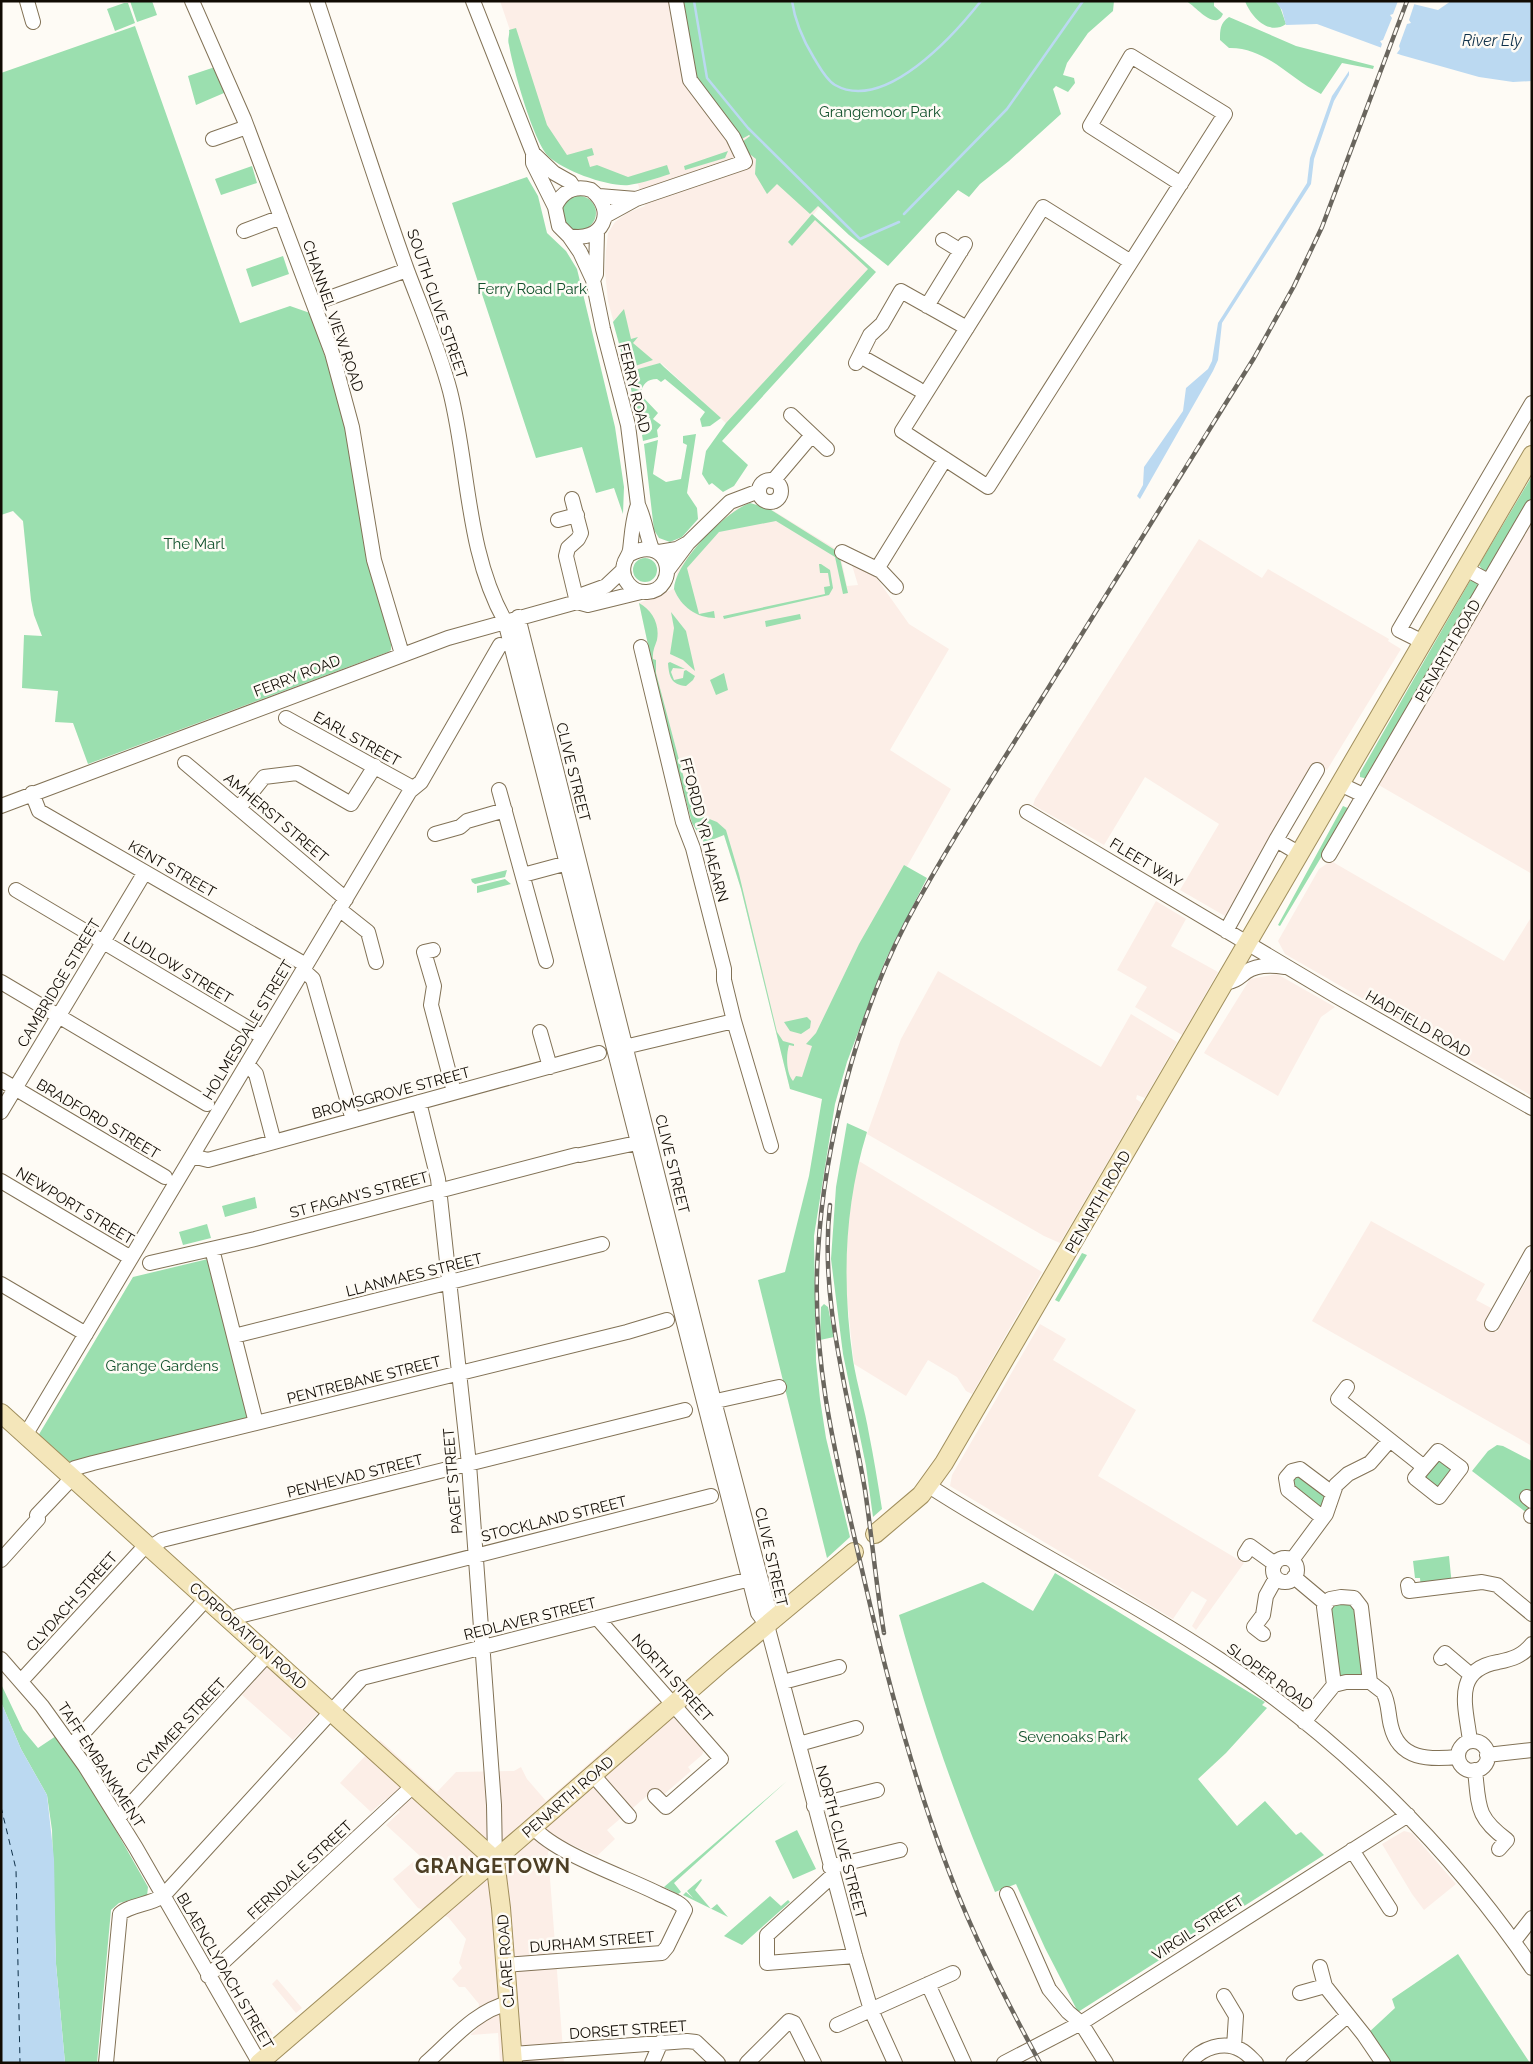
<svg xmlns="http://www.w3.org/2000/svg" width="1533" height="2064" viewBox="0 0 1533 2064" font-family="Raleway,sans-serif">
<rect width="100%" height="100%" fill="#fefbf5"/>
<path fill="#fceee7" d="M500,1H690L726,107L749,136L819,207L813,215L874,270L729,426L661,363L627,372L608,301L605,271L606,251L608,233L615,222L627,213L645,206L638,184L608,183L561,165L565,161L547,138Z
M750,503L774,511L836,549L840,553L847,586L858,585L851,562L873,573L909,624L949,649L890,750L951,789L897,884L801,1092L790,1089L741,889L724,835L704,843L692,823L663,714L639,603L674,589L677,573L685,558L727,516L738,507Z
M1532,521V874L1377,784Z
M1199,539L1262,578L1268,569L1389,639L1388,641L1401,649L1327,770L1316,765L1225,916L1180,890L1219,824L1145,777L1104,845L1033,805L1035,799L1069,744Z
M1331,861L1504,961L1532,916V1096L1285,954L1278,941L1319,869Z
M1156,901L1186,919L1171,946L1218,972L1182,1035L1135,1007L1147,987L1117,970Z
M938,971L1101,1067L1131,1014L1177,1042L1145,1098L1137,1095L1136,1099L1142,1103L1060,1243L1044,1236L867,1134L901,1039Z
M1277,974L1335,1007L1321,1017L1278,1096L1204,1053L1250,979Z
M854,1158L1042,1272L972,1394L966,1391L957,1377L928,1360L906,1396L854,1364L840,1234Z
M1371,1221L1485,1284L1476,1300L1493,1309L1484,1325L1497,1332L1532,1271V1446L1312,1321Z
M1040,1324L1066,1339L1053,1360L1136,1410L1098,1476L1244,1563L1196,1630L1192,1626L1207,1600L1192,1591L1173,1619L950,1486L952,1475Z
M267,1667L318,1713L293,1740L242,1695Z
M659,1702L704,1750L702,1755L688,1767L691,1771L662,1796L655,1789L607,1830L615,1839L597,1856L563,1841L548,1852L564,2063H500L498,2033L470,2035L477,2029L479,2004L465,1987H459L452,1979L462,1968L459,1963L466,1939L448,1917L418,1908L393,1879L420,1856L386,1825L400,1812L386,1799L371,1812L340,1783L380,1740L437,1792L456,1772L514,1771L521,1767L527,1779L546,1801Z
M1404,1831L1412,1833L1456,1884L1424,1910L1412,1894L1382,1844Z
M277,1979L302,2008L296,2013L272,1984Z
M249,2003L273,2033L260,2044L241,2010Z"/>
<path fill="#9bdfaf" d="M130,1H152L157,15L137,22Z
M680,1H1114L1113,11L1088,33L1067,63L1063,75L1074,78L1075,83L1068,92L1056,86L1053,89L1061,114L1009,161L980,184L969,197L958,190L888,266L849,235L818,206L810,214L777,184L767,194L755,174L756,159L747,152L742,142L750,136L749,135L740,140L698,87Z
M1186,1H1214V6L1223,14C1215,32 1196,6 1186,1Z
M1245,1H1278L1286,24C1269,36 1251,17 1245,1Z
M124,3H128L135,23L115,31L107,9Z
M1229,17L1296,46L1374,66L1373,69L1342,63L1321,94C1290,79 1266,47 1229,48L1220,40C1220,30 1220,23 1229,17Z
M135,26L240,323L290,306L310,313L335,385L348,437L365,550L391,644V650L388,652L88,764L73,723L55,722L58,691L22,688L24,635L42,636L34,615L31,600L23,521L13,511L1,515V73Z
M516,28L547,125L567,155L592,148L594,155L587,157L590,167L597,165L628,177L667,165L670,174C657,178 643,183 629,185C608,187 564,171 548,156C533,140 513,68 509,45C507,39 510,35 509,30Z
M221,65L231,90L196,105L188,76Z
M728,151L725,158L685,170L684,166Z
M252,166L257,183L221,195L215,179Z
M527,177L538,196L547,233L566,251L577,269L615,427L624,487L623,514L614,488L596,493L582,447L536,458L452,203Z
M562 213a17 17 0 1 1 34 0a17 17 0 1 1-34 0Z
M812,214L876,272L722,441L748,465L734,486L723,492L712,483L709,485L702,474L706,451L726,423L868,269L815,220L792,246L788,242Z
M283,256L289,274L252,287L246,269Z
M624,309L631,339L638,337L633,343L653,360L626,369L613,322Z
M660,363L664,367L721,418L710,426L702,427L700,419L705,412L665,379L661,382L657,379C647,379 643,384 640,394L658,413L653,419L661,425L657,430L658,437L643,441L642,435L652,429L650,418L638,419L627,372Z
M696,434L687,493L697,508L698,519L682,537L670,542L659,538L654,530L644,444L658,440L653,474L666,482L681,479L687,445L683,443V436Z
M1532,476V498L1490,569L1483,571L1479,565Z
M750,503L768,508L835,550L839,554L848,593L843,594L835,557L776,521L719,532L687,568L699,614L714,611L715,618C697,618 681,607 674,589C675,562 726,511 750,503Z
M633 570a12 12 0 1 1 24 0a12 12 0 1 1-24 0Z
M819,564H821L830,570L833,588L829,595L724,619L723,616L825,594L824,587L830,586L828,573H820Z
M1470,581H1476L1479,587L1368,779L1360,777V773Z
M639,603C652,610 660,624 657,640C655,646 652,652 653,659L656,660V673L692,809L697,814L717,822L726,830L739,874L777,1032L783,1041L794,1044V1046L789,1045C786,1055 786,1073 793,1081L796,1076L802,1077L812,1046L806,1044L816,1033L859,944L904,865L927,878L885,961L847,1062L835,1104L814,1236L816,1361L820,1399L826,1438L850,1537L827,1558L758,1280L785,1272L809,1176L822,1099L790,1089L741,889L724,835L704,843L692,823L663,714Z
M671,612L686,631L695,671L683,660L670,654L674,628Z
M800,614L801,619L766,627L765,621Z
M670,662L685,669L673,668L671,672L674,680L683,678L684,671L686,670L695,676L693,680L686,686C671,685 669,676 668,663Z
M724,673L728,690L716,695L710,680Z
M1343,806L1350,809L1280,926L1278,925Z
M507,870L505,877L475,884L472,882L471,879Z
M505,879L511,884L477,893V886Z
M807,1017L811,1021L810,1028L801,1034L790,1031L784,1022Z
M847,1123L867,1132C844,1207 842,1283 853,1360C857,1385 865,1410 869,1434C874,1459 878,1484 882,1509L873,1517L866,1466L843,1354L831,1259L836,1187Z
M255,1197L257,1208L225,1217L222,1206Z
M207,1224L211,1238L183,1245L179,1232Z
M1082,1253L1087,1255L1059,1302L1055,1300Z
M208,1259L248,1418L69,1462L38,1436L133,1277Z
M824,1304L828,1307L834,1337L820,1340L821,1307Z
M1497,1445L1503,1446L1532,1461L1531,1516L1472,1471L1488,1451Z
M1438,1451L1461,1468L1439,1497L1415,1478Z
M1292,1471L1332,1493L1323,1518L1286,1478Z
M1449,1556L1452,1586L1421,1590L1420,1578H1415L1413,1561Z
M1055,1573L1265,1702L1262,1705L1267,1708L1226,1753L1198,1779L1237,1826L1265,1801L1296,1835L1301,1832L1324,1855L1078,2012L1045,1948L1016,1884L995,1892C956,1801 925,1710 899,1615L983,1582L1033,1611Z
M1354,1598L1370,1682L1334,1685L1325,1603Z
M1,1684L23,1730L38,1748L56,1736L97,1797L148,1887L147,1896L119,1903L111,1910L97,2063H65L56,1964L52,1830L47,1795L21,1749L1,1702Z
M787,1781L674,1883L681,1892L678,1894L664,1887Z
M797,1830L816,1869L793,1879L775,1841Z
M701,1879L702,1880L695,1890L711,1909L717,1904L728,1917L683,1895L686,1892L693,1898L687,1891Z
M770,1896L781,1906L788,1900L790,1902L742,1945L724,1936Z
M1458,1954L1530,2063H1387L1367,2034L1395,2008L1392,1999Z"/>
<path fill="#bbd9f1" d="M1275,1H1401L1438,10L1451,1H1532V81L1513,82L1479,77L1401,55L1317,24L1286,25L1282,10Z
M1349,71V75L1334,101L1314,159L1311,184L1222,323L1218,360L1213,371L1140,499L1137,496L1143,485L1144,467L1183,411L1186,388L1208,369L1212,361L1218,323L1307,183L1310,158L1332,96Z
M1,1702L21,1749L47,1795L54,1859L56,1964L65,2063H1Z"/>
<path fill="#fefbf5" d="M1398,1L1415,2L1409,20L1411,23L1407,24L1399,46L1400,49L1395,56L1380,50L1382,44L1380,41L1383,40L1392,18L1390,15L1393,14Z"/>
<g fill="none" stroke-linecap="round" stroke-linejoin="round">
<path stroke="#bbd9f1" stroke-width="2.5" d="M694,1L707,78L748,128L860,239L899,222
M792,1C795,22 803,40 814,58C819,66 826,80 835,85C885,113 954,35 981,1
M904,214L1007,109L1083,1"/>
<path stroke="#0f314a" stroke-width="1" stroke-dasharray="6 5" stroke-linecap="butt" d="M1,1807L16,1869L20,2063"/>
<g stroke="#827256" stroke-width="16">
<path id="minor" d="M27,1L33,22
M192,1L244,119L332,353L352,427L374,560L402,654
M317,1C347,91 375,181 407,270C422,310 439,349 450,391C469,466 466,552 505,621L758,1613L767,1625L855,1956L871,2010L895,2063
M473,1L533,153V163L555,207L559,226L569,236L580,252L593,280L603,329L628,425L638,505C645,519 646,534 652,549
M213,139L247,127
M533,153L554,173L570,182L574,188
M599,196L636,199L605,216
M636,199L745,162L733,137L690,80L676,1
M555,207C562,191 575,185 591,190C618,211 602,243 569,236
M244,231L281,217
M943,240L961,251
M1131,262L1043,207L902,431L988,487L1225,114L1131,56L1090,126L1181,184
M593,280L596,274L597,232
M315,303L407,270
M927,306L965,244
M860,356L918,389
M856,363L870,335L882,324L901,291L967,328
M791,415L827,449
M759 491a11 11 0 1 1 22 0a11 11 0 1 1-22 0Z
M773,481L812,435
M572,499L581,533L578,539L568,548L566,556L577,602
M558,520L577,515
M688,543L730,502L759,491
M659,552L677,549L688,543L667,571
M842,552L881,571L896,587
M630,554C672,533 679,590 647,592C632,593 620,579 624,564C625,559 629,556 630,550C632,535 632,520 638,505
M877,569L945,459
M1466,569L1488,581
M577,602L584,594L606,586L623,570
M518,617L714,1401L769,1610L767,1625
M1423,642L1399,630L1532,403
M641,647L683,822L693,848L724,969V980L734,1021
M286,718L413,788
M185,763L346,899
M1340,784L1363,795
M499,790L546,961
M32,793L39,811L306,965
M1,806L448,638L577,602L588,605L641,592
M239,808L264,777L297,773L351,804L375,766
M1027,812L1336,996L1532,1108
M435,834L460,827L467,821L505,810
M1276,840L1317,770
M1329,855L1532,507
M523,875L575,861
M16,890L263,1037
M339,909L368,932L376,962
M1226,931L1276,840L1300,854
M433,950L424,952L434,986L431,1005L454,1092
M303,970L313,979L353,1120
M1,982L207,1104
M1225,983C1236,981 1238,978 1246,972C1257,964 1272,965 1285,967
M540,1032L550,1067
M616,1049L734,1021L771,1146
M247,1064L256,1074L274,1142
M1,1080L165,1177
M419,1102L438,1179L469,1464L494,1805L495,1860
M1,1112L145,872
M580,1155L637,1143
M192,1156L208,1160L599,1053
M1,1181L131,1258
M212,1249L256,1423
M150,1263L255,1239L576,1155
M1,1284L86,1334
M1492,1324L1532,1253
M234,1336L602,1244
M1347,1387L1338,1399L1424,1467
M707,1403L779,1387
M26,1434L410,791L421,782L500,645
M1438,1451L1461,1468L1439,1497L1415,1478Z
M69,1473L75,1468L93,1463L627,1332L667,1320
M929,1486C1025,1548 1129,1599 1225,1663C1344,1743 1451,1848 1532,1968
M1527,1497L1532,1501
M1531,1516L1532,1515
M1323,1518L1288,1490L1286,1478L1292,1471L1300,1469L1332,1493
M151,1547L162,1540L685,1410
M1245,1554L1250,1546L1275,1564
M1273 1570a12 12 0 1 1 24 0a12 12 0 1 1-24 0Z
M1,1560L38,1519L37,1515L73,1477
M1292,1560L1326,1514L1336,1485L1348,1474L1370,1463L1390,1440
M1294,1577L1325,1603
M1408,1585L1409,1591L1482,1582L1497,1585L1532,1614
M1341,1597L1354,1598L1361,1607L1370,1682H1346L1334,1685L1324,1607L1330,1599Z
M598,1619L721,1759L666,1807L655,1796
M231,1620L239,1616L711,1496
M1263,1634L1254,1627L1263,1615L1266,1596L1276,1578
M1441,1658L1445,1653L1471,1675
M1,1659L42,1706L85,1766L136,1848L259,2062
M21,1681L147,1544
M783,1682L839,1667
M1370,1682L1383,1692C1389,1702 1388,1715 1391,1726C1399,1760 1429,1760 1458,1757
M1304,1722L1334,1685
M1470,1741C1466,1707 1452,1670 1498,1662C1513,1659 1522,1656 1532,1644
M1458 1756a15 15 0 1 1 30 0a15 15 0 1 1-30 0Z
M799,1744L856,1728
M72,1745L207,1598
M1487,1755L1532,1750
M1475,1770C1479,1807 1476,1817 1507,1840L1499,1849
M593,1775L629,1816
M814,1806L877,1790
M118,1818L268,1654
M1352,1850L1390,1909
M830,1867L900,1850
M832,1876L767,1935V1963L855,1956
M1007,1894L1049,1989L1068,2012L1081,2023L1106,2063
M1514,1941L1532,1918
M506,1965L662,1953L667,1947L685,1910C681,1902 667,1898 659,1894C626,1877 556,1854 533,1827
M1320,1967L1325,1986L1364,2035L1383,2063
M208,1976L413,1786
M928,1984L964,2063
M1300,1993L1325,1986
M1224,1996L1236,2016L1234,2047
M837,2025L953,1973
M513,2054L687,2041L696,2042L718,2063
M106,2063L120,1914C129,1905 149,1905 163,1896L362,1678L758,1577
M426,2063C450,2042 476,2010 509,2003
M652,2063L661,2042
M747,2063L789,2021L794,2023L814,2063
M1004,2063L1081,2023L1408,1815
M1190,2063C1201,2048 1224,2040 1241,2050C1247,2053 1251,2058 1256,2063
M1293,2063L1347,2016"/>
</g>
<g stroke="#a08e5c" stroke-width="20">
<path id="major" d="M1,1413L495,1860
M875,1534L921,1495L944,1463L1532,455
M495,1860L501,1908L513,2063
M259,2063L526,1833L721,1663L854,1552"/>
</g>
<use href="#minor" stroke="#fff" stroke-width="14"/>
<use href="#major" stroke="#f4e6ba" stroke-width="18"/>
<g stroke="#6a665e" stroke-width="4.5">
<path id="rail" d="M830,1205C819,1301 849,1396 865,1490C872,1537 876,1585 884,1633
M1040,2063C1006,2000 973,1936 948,1869C913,1777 887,1679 865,1583C840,1473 810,1366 818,1252C824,1146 857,1016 907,921C951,839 1003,761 1052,682C1119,574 1186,466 1254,358L1294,286L1322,227L1407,1"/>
</g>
<use href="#rail" stroke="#fefbf5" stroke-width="2.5" stroke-dasharray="8" stroke-linecap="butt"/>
</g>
<g text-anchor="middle" stroke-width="5" stroke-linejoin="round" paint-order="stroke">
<g font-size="15" fill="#12512c" stroke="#fefbf5">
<text x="880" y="117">Grangemoor Park</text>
<text x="532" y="294">Ferry Road Park</text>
<text x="194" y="549">The Marl</text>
<text x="162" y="1371">Grange Gardens</text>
<text x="1073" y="1742">Sevenoaks Park</text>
</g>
<g font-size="15" fill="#110b03" stroke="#fefbf5">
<text transform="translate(437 304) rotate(71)" y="5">SOUTH CLIVE STREET</text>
<text transform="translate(333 316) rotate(71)" y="5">CHANNEL VIEW ROAD</text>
<text transform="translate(634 388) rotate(76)" y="5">FERRY ROAD</text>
<text transform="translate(1448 651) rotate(-60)" y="5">PENARTH ROAD</text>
<text transform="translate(297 676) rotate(-21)" y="5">FERRY ROAD</text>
<text transform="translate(357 739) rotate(29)" y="5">EARL STREET</text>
<text transform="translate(573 772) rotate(76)" y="5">CLIVE STREET</text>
<text transform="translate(276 818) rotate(40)" y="5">AMHERST STREET</text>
<text transform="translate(704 830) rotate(75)" y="5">FFORDD YR HAEARN</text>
<text transform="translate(1146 863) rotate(31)" y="5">FLEET WAY</text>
<text transform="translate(172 869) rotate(30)" y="5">KENT STREET</text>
<text transform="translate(178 968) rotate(31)" y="5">LUDLOW STREET</text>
<text transform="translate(59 983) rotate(-59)" y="5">CAMBRIDGE STREET</text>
<text transform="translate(1418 1024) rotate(30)" y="5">HADFIELD ROAD</text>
<text transform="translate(248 1030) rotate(-59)" y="5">HOLMESDALE STREET</text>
<text transform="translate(391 1093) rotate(-15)" y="5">BROMSGROVE STREET</text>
<text transform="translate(98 1119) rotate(31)" y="5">BRADFORD STREET</text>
<text transform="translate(672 1164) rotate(76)" y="5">CLIVE STREET</text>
<text transform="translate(359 1195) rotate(-15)" y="5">ST FAGAN'S STREET</text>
<text transform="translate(1098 1202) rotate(-60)" y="5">PENARTH ROAD</text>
<text transform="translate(75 1206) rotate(31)" y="5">NEWPORT STREET</text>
<text transform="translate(414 1275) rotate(-14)" y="5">LLANMAES STREET</text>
<text transform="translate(364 1380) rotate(-14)" y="5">PENTREBANE STREET</text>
<text transform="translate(355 1476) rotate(-14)" y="5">PENHEVAD STREET</text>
<text transform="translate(453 1481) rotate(-95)" y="5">PAGET STREET</text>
<text transform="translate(554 1519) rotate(-14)" y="5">STOCKLAND STREET</text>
<text transform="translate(771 1557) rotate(77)" y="5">CLIVE STREET</text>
<text transform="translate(72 1602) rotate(-48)" y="5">CLYDACH STREET</text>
<text transform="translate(530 1619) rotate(-14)" y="5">REDLAVER STREET</text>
<text transform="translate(248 1636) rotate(42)" y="5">CORPORATION ROAD</text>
<text transform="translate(1270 1677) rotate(36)" y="5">SLOPER ROAD</text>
<text transform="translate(672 1678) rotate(48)" y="5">NORTH STREET</text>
<text transform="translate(181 1726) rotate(-47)" y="5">CYMMER STREET</text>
<text transform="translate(101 1765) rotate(57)" y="5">TAFF EMBANKMENT</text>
<text transform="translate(568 1797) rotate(-41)" y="5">PENARTH ROAD</text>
<text transform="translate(841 1842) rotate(75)" y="5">NORTH CLIVE STREET</text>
<text transform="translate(300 1870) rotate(-43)" y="5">FERNDALE STREET</text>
<text transform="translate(1198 1928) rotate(-33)" y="5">VIRGIL STREET</text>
<text transform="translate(592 1942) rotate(-5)" y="5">DURHAM STREET</text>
<text transform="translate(506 1961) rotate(-94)" y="5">CLARE ROAD</text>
<text transform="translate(225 1971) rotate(60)" y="5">BLAENCLYDACH STREET</text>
<text transform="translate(628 2030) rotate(-4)" y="5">DORSET STREET</text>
</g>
<g font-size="16" font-style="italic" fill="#0f314a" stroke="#fefbf5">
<text x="1492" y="46">River Ely</text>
</g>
<g font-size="20" font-weight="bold" letter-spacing="1" fill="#4d3f25" stroke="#fefbf5">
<text x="493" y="1873">GRANGETOWN</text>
</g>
</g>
<rect width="1533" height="2064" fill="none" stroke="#110b03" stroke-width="5"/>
</svg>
